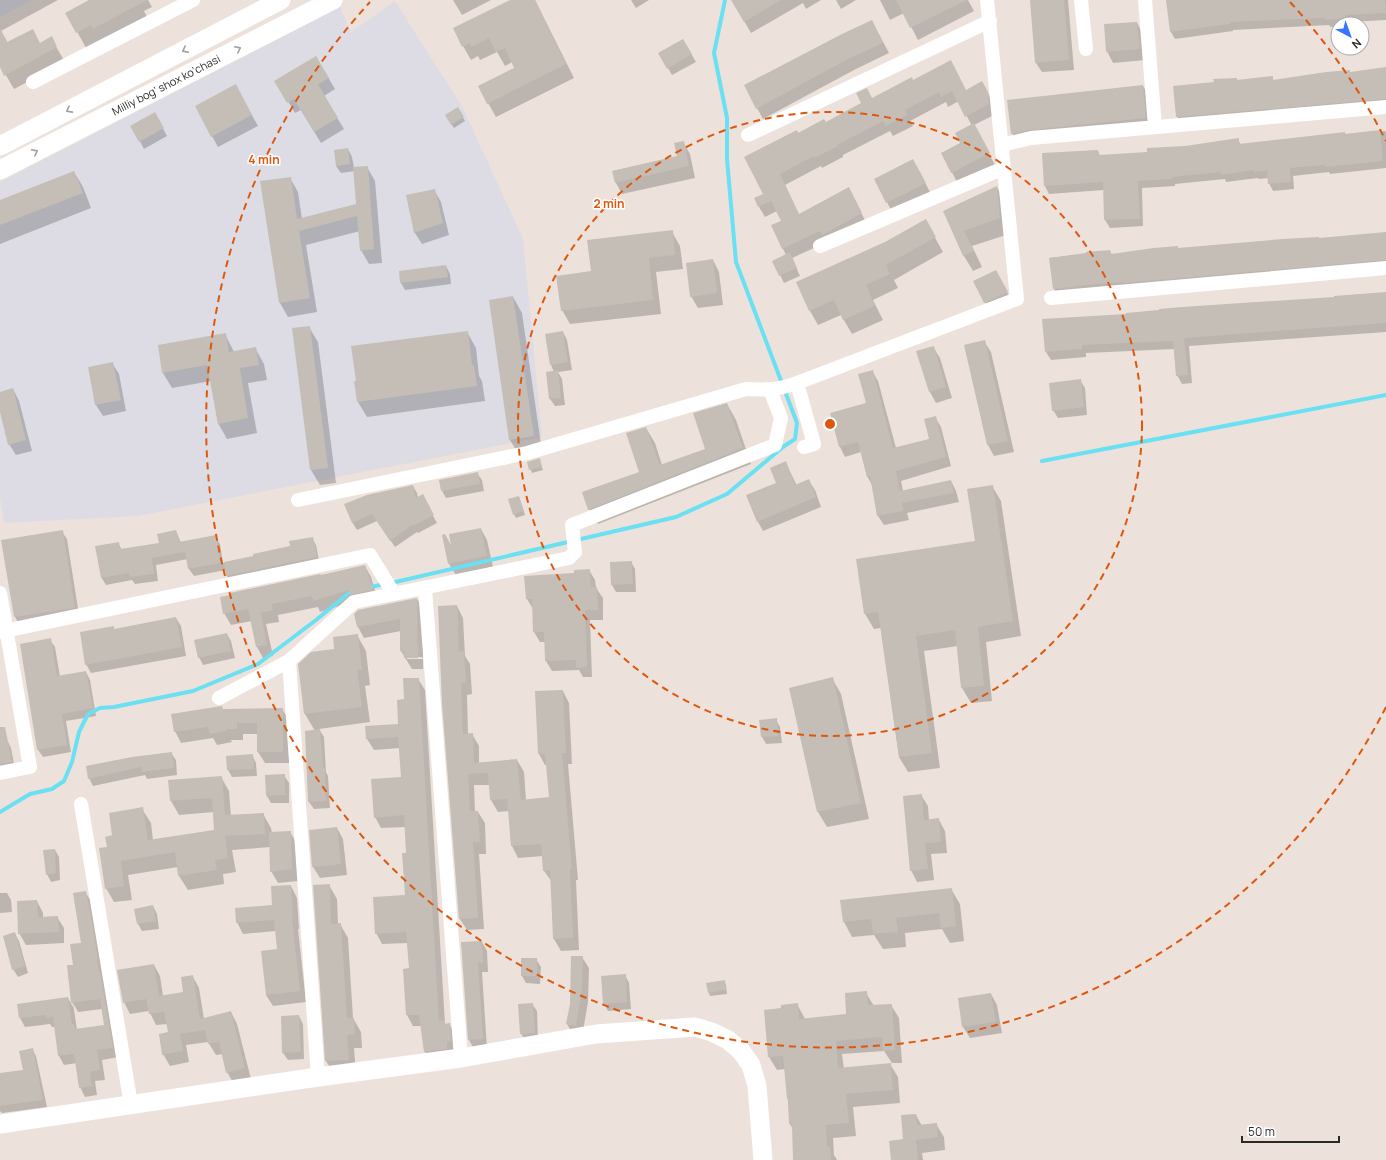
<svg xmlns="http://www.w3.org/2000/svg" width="1386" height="1160" viewBox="0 0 1386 1160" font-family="Manrope,sans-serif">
<rect width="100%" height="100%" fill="#ece2db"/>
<path fill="#dddce4" d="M0,0H32L0,17Z
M395,1L463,108L523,239L542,437L138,516L4,523L0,498V182L340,7L351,32Z"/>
<path fill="#0003" fill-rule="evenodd" d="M0,0H58L1,31L8,43L40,44L51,38L65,62L14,89L0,65Z
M91,0H148L152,7L144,11L148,19L86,48L67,13Z
M453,0H491L462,15Z
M512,0H535L574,78L496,117L488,103L515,68L512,62L505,66L497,52L480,60L478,56L471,60L463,46Z
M631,0H649L636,8Z
M732,0H821L806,9L803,3L751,33Z
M836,0H856L841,9Z
M880,0H968L974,11L918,40L904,13L890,20Z
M1031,0H1068L1074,70L1042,72L1036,63Z
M1167,0H1386V20L1350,22V24H1338V26L1330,27L1329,25L1233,30V31L1175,39L1171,32Z
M872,21L889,53L854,70L763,119L757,108Z
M1137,23L1143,34L1146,60L1113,63L1107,51Z
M683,40L696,62L672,75L660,54Z
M316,57L335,89L324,96L344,129L321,143L301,110L295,113L276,81Z
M1386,69V106L1181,124L1177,116L1215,83L1237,79L1238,81L1272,77L1274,81Z
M913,81L966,91L988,93L993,103L994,115L974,125L995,165L958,184L942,153L962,143L972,126L959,101L948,107L946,102L910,121L913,126L893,136L890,131L843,155V157L822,168L821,166L785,185L799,215L854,199L867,224L792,258L800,276L784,283L773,261L786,255L772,226L782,221L777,211L765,217L759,207L764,195L798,134L825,123L872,99Z
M1143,86L1147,93L1149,125L1016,141L1012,133Z
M242,97L258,126L218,147L212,136Z
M458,109L465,121L454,128L446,116Z
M155,114L167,136L144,149L132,126Z
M1386,131V168L1330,174L1329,172L1293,176L1294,189L1273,191L1269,183V178L1259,179L1258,178L1226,182L1225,179L1175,184V186L1142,188L1143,226L1110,228L1105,220L1104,190L1049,194L1045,186L1043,154L1098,151L1100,156L1148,153L1238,140L1241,145L1345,133L1346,135Z
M683,142L690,154L695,178L622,194L616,183L613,171L678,157Z
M348,149L352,157L354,168L367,167L375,181L382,263L369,264L361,250L360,231L306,245L317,312L288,317L280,303L290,178L298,192L302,219L357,205L355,171L341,173L336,166Z
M919,171L931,194L893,214L887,202Z
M74,172L83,187L91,208L0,244V201Z
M997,187L1005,203L1009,234L972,246L982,267L973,271L964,256L944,211Z
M434,190L441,202L449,235L422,244L415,233L407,196Z
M925,220L943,252L894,280L898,288L873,300L883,320L852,334L841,315L818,325L810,311L797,283L885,243Z
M672,232L680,246L683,269L656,272L661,314L570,324L562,310L592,272Z
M1386,233V267L1058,296L1054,289L1050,258L1110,251L1112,255L1319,239Z
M713,260L719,272L723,305L698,308L691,296Z
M446,266L450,274L451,284L405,290L401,283L400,272Z
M1000,278L1011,300L989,309L985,302Z
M1386,293V332L1189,346L1192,383L1182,384L1177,375L1175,349L1086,353V357L1051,360L1046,352L1127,315L1335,298Z
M513,297L522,313L542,451L519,455L510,440Z
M309,327L318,342L336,483L320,485L311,470Z
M467,332L476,348L479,376L482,381L485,401L367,417L358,402L355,382Z
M563,332L567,340L572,370L558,372L562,379L565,405L555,406L550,399L547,372H554L551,365Z
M225,334L234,352L255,348L264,364L267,380L248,383L257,433L227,439L218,423L211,381L172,388L163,373L159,346Z
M984,341L991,352L1014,452L994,456L988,445L965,345Z
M933,347L940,358L952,398L936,403L930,392L917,352Z
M112,363L119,374L126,411L103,416L96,405L89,368Z
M872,371L878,381L896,448L930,439L935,417L941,427L951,466L901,481L903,491L951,481L956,491L959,502L907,513L909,520L884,525L878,516L872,485L867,476L861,452L845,457L840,447L831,414L867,404Z
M1080,380L1085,388L1087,415L1058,418L1053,410Z
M13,389L19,401L32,451L16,455L9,444L0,408V393Z
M727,404L736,420L751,464L598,524L589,509L640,473L646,428L655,443L662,465L707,450Z
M539,459L543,470L532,473L528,462Z
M786,463L797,486L809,481L815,490L821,507L763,531L758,522L747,496L777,483Z
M477,473L482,480L484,491L446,498L442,491Z
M413,486L417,493L418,498L422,496L437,523L418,533L417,532L395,547L377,521L357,530L352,522Z
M992,486L1001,501L1021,636L986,642L992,701L971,703L962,688L958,646L924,651L940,768L908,772L899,757L881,628L874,629L865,614L976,542Z
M519,497L525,515L516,518L514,514Z
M481,529L487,540L493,567L456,575L449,564Z
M176,531L181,543L215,536L220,544L223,563L254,557L291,546L312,538L316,545L320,565L232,583L227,576L226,570L194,576L189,569L188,559L156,565L158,581L135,584L132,580L106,585L101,577L118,543L122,550L160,544Z
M62,532L67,539L79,615L19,624L15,617Z
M631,562L635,569L636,592H616L612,585Z
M365,566L371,577L378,601H355L320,612L318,607L278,615L279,622L266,624L273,656L263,658L257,647L252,621L231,625L224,613L321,576Z
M589,570L595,580L596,588L603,598V620H590L592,677H583L579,670L552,671L546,661V642H540L534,632L533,609L527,599L575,574Z
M417,599L423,610V669H412L401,651V631L364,638L358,627L355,614ZM407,657H422L423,659H407Z
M457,606L463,618L465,656L470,664L472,694L467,695L468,734H472L479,746V763L517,760L524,772L526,800L550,798L547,765H545L539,754L563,691L569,703L572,764H568L578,880H576L579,950L561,951L554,939L552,882L544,871L543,856L518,858L512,846L509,811L498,812L491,800L490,785H474L475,812H478L485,823L486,854H479L484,929L467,930L460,919Z
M176,618L181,626L186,656L91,673L86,664L113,627L115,630Z
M227,634L231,641L235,658L203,665L199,657Z
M357,635L366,651L370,685L365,686L370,722L319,729L324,737L326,772L328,776L330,808L314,809L309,802L315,731L305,714L335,650Z
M50,640L55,647L60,677L86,672L90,680L96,716L66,721L71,752L43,757L38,750Z
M832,678L841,694L869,819L827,827L818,812L790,689Z
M418,679L425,690L445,1024H449L456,1035L457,1052L431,1063L425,1052L422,1026H413L407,1015L404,970L410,969L408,943L382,944L376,933L406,896L407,854L406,827L381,828L375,817L402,778L400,748L374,750L367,739V727L399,725L405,700Z
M282,709L289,720V763H265L258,752V734H243V740H231L232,742L217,745L213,738L181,743L175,731L223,710Z
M776,720L780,727L782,743L766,744L762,737L760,721Z
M7,740L11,748L15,769L0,773V742Z
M171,753L176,760L177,775L147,779L145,775L93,786L89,778Z
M252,755L256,763L257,776L232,777L228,770L227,757Z
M284,775L289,783V803H271L267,796Z
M221,777L229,791L231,816L263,814L271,828L272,833L290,832L297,844L298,881L278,883L271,871V847L232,850L236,872L223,874L224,884L188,890L179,876L178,867L128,875L132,900L114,902L106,888L108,848L114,836L142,809L151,823L153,840L215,831L214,812L179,815L171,801L169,781Z
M921,795L928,806L929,820H939L945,831L947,853L931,854L934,880L917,882L911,870Z
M337,828L343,839L347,875L320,878L313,867L310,831Z
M55,850L59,857L60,880L51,882L47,874Z
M329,885L337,899L338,924H340L348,938L353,1018L361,1032L362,1048H354L356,1073L334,1074L326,1061Z
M291,886L297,898L299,929H298L306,1002L273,1006L266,995L278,950L276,931L243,934L237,922L273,906Z
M951,889L960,904L964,941L950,943L942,929L905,933L906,947L883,949L874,935L852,937L844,922L841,901Z
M85,892L91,901L118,1057L102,1060L105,1080L95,1081L97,1095L85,1097L80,1087L77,1063L64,1065L59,1056L55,1027H52L50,1024L25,1027L20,1018L68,998L73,1007L68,966H74L82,944ZM73,1003L78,1012L102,1009L105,1026L77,1030Z
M0,893H7L11,900L12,912L0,913Z
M37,901L43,913V917H57L64,928V943L26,945L19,933Z
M153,906L157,914L159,929L142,931L138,924L136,909Z
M15,934L19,941L28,973L18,977L13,969Z
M482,942L487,951L488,972H482L487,1048L474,1049L469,1040L462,943Z
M582,957L589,968L588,1002L582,1037L574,1036L567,1024Z
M536,959L541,967L540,984L526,983L522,976Z
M154,965L160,976L163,996L184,993L193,977L199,988L204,1019L231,1012L237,1024L251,1079L234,1084L227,1072L223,1054L216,1055L208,1042L186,1045L189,1062L170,1066L163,1054L169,1033L167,1024L156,1025L149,1011L130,1014L124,1002Z
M625,975L629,983L631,1009L608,1011L604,1003Z
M724,981L726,985L727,994L710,996L709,993Z
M866,993L874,1006L891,1005L899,1018L902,1063H892L884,1051L842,1054L844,1069L890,1064L898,1077L900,1103L853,1107L856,1136L833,1138L834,1155L837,1160H794L793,1129L790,1124L785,1069L777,1070L769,1057L782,1009L797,1004L805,1019L848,1015Z
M991,994L997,1005L1002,1033L970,1038L963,1027Z
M532,1004L537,1011L538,1040L525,1041L521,1033Z
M299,1016L303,1024L304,1059L288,1060L283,1053Z
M32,1049L36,1056L47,1107L2,1113L0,1111V1074L24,1071Z
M916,1115L922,1126L936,1124L944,1137L945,1150L922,1153L923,1160H892L904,1140Z"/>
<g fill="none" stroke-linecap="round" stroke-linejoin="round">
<path stroke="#6ae0f2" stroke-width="4" d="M1042,461L1386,395
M391,583L676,517L727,494L783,447L795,439L797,423L736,262L727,159V118L714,53L725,0
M367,588L384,584
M0,812L30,794L52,789L64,781L72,762L79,732L88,714L100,708L114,707L193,691L258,664L316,620L349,593L355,591"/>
</g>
<path fill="#c4beb6" d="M89,0H147L93,29L91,25L76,33L65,13Z
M510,0H535L566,64L487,104L478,86L514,68L505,48L496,52L489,38L471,47L470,43L462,47L453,28Z
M731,0H781L744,22Z
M896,0H967L910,28Z
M1030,0H1064L1069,60L1035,63Z
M1166,0H1385L1386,13L1346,15L1347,18L1325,20V18L1230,22V24L1170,32Z
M872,20L883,43L848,59L756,109L744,85L844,33Z
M1137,22L1140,49L1106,52L1104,24Z
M0,28L7,42L33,29L40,43L52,36L57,47L4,76L0,67Z
M683,39L692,54L667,69L658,53Z
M316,56L329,78L318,84L338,118L314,132L294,99L287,103L274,81Z
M951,60L966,90L982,81L988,92L989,104L965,117L952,91L941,97L939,92L905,110L907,115L886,126L883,121L837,145L838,146L815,158L814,156L780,174L799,214L849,187L862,213L822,235L820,231L782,249L771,225L781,221L771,201L758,207L754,198L763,194L744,157L797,130L798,133L824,119L826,122L861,103L856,93L867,88L872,98L912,77L913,80Z
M1386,67V99L1176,117L1173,86L1214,82L1213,79L1237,78V80L1273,76V80L1326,72L1350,70V72Z
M236,84L252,115L211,137L195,106Z
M1143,85L1146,118L1030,130L1011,134L1007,100Z
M458,107L464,117L451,125L445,115Z
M155,112L164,128L139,142L130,126Z
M974,123L990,153L951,173L941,153L960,143L955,133Z
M1380,130L1383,161L1325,167V165L1290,168L1291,182L1268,184L1267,171L1254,172V170L1221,175V172L1171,177L1172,179L1138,181L1140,219L1104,220L1103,182L1044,186L1042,153L1098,150L1099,155L1147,152V148L1185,146L1239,138V144L1345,132V134Z
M684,141L689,166L615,183L612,171L677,156L674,143Z
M348,148L350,164L336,166L334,150Z
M913,159L926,183L886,203L874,179Z
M368,166L374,249L360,251L357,216L299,231L310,298L279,303L260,181L291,177L297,219L356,204L353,167Z
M74,171L83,193L0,225V200Z
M997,186L1000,218L964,231L974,251L963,256L943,211Z
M435,189L443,223L414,233L406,195Z
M926,219L936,237L886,265L890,274L866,285L875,306L843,320L834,300L809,311L796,282L885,242Z
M673,230L675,255L649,258L653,300L561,311L556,276L591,271L587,240Z
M1386,232V260L1123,283V282L1075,286V287L1053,289L1049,258L1086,253V252L1110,250L1111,254L1154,248L1178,246V248L1283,239L1319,237V238Z
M790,252L797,268L779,276L772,261Z
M713,259L717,293L690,297L686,263Z
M446,265L448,277L400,283L399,271Z
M996,270L1008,292L984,303L973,281Z
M1386,292V323L1184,338L1188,375L1176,376L1173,341L1082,345V349L1045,352L1042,319L1126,314V313L1159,310V309L1182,307L1334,297V296Z
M513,296L534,436L509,440L489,300Z
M310,326L328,468L310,470L292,328Z
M468,331L472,365H474L477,386L357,402L354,381H356L351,346Z
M563,331L568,362L550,365L545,334Z
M226,333L229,352L256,347L259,365L240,368L248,418L218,424L207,365L162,373L158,345Z
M985,340L1008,441L987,445L964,345Z
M934,346L946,387L929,392L916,351Z
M113,362L121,400L95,405L88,367Z
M558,370L561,398L549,399L546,372Z
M873,370L893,448L929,439L924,419L936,416L946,457L896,471L900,491L951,480L954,493L902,503L904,511L877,516L870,476L867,477L858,442L839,447L830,413L866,403L858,374Z
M1081,379L1084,407L1052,411L1049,383Z
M13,388L26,440L8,445L0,412V392Z
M727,403L743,448L588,510L582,492L639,472L626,433L646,427L660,465L705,449L693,413Z
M540,458L542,467L529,470L527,462Z
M786,461L795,485L809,479L816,497L757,522L746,495L776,483L770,468Z
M478,472L480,484L441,491L439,480Z
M413,485L416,498L423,494L434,515L413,526L412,525L390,541L372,514L352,523L344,504L367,495Z
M993,485L1013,621L978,627L984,686L961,688L955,630L916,636L932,753L899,757L878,612L864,614L856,559L975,541L967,489Z
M519,496L524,511L513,515L508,499Z
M481,528L487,556L448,564L442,535L445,534L451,545L449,534Z
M63,530L75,608L14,617L1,540Z
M176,530L179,542L216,535L221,563L188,569L185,552L152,558L154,574L130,577L129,573L101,578L95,546L119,542L120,549L159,543L157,534Z
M313,537L317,557L226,576L224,562L253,556V554L290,546L289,541Z
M632,561L633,584L611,585L610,562Z
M365,565L373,590L350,595L349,590L313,601L312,596L272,604L273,610L261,613L267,645L256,647L248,609L223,614L220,597L230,595V593L320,574L321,575Z
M590,569L591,587H597L598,610H585L587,667L576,668V660L545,661L544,632H533L532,599H526L524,576L574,573V570Z
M417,598L418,658H404V651H400V619L357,627L354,614L358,610Z
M457,605L459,652L464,651L466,683H461L463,734L473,733L474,763L517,759L521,800L549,797L545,754H538L535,691L563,690L566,753H562L572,869H570L573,938L553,939L550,870L543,871L541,844L511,846L507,799L490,800L488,773L468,774L470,811H478L480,842H473L478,918L459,919L442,704L438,606Z
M176,617L182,647L85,665L80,632L114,626V629Z
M227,633L231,651L198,658L194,640Z
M358,634L362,670H357L362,707L304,714L298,664L311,652L334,649L333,637Z
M51,638L57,676L86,671L93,708L62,714L67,745L37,750L20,644Z
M833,677L861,803L817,812L789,688Z
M403,678H419L439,1021L444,1020V1024L450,1023L451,1041L447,1042V1049L424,1052L419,1015H406L403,969L409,968L406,932L375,934L373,897L405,895L402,853H406L404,815L374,818L371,779L401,777L398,737L366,739L365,726L398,724L397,700L404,699Z
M222,706L223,709L283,708V752H257V723H237V729H226V731L210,734L208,727L174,732L171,714Z
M777,718L778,736L761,737L759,720Z
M0,727H5L12,762L0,764Z
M320,729L323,768H325L326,801L308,802L305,731Z
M172,752L174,768L142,772L141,767L88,779L86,766L132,757Z
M253,754L254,769L227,770L226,756Z
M285,774V795L266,796L265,775Z
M222,776L225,815L264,813L265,834L225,836L228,858L215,860L217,870L178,876L175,852L121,861L124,886L105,889L99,848L107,847L105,837L112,835L109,813L143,807L148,840L214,830L212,798L170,801L168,780Z
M922,794L924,820L939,818L941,842L925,843L928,869L910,871L903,796Z
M337,827L341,864L312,867L309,830Z
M291,831L292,869L270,872L269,832Z
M55,849L56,873L46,875L43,850Z
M330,884L331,924L341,923L347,1018H354L355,1034L347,1035L349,1060L325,1061L313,885Z
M291,885L293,918H292L300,991L266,995L261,951L277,949L274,920L236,923L235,908L272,905L271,886Z
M952,888L956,926L941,928L939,913L896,918L898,932L873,934L871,919L843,922L840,900Z
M86,891L95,940L99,973L100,972L113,1048L97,1050L100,1070L90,1072L92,1086L79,1088L74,1054L58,1056L53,1017L46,1018L45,1015L19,1018L17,1004L68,997L72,1024H74L75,1029L104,1025L100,999L71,1003L67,965H73L70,944L81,943L73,893Z
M37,900L38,917L58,916L59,932L18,934L17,901Z
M153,905L156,921L137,924L134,909Z
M15,932L25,966L12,970L3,936Z
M482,941L483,963H478L483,1039L468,1040L461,942Z
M571,956H583L582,989L576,1026L566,1024L570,1004Z
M521,958H537V976H521Z
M154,964L159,996L183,992L181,977L193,975L200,1019L231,1011L245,1068L226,1073L219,1042L208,1044L205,1030L180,1034L183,1051L162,1055L159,1034L168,1032L164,1012L149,1014L146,999L123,1003L117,970Z
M626,974L627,1002L603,1004L601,976Z
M725,980L726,990L708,993L706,983Z
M867,991L868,1005L892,1004L895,1050L883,1051L882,1037L836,1041L838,1068L891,1063L893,1090L846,1094L849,1123L826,1125L827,1147H830L831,1160H793L792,1124H789L788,1099H787L783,1056L768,1057L764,1010L781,1008V1005L798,1003L799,1019L846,1014L845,993Z
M991,993L996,1022L962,1027L958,998Z
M533,1003L535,1033L520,1034L518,1004Z
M299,1015L301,1052L282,1053L281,1016Z
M33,1048L43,1100L0,1106V1073L23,1070L19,1051Z
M916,1114L917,1125L937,1123L938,1137L916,1140L918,1160H891L889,1141L903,1139L901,1115Z"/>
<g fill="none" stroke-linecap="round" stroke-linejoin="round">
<path stroke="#fff" stroke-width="14" d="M1081,0L1086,49
M1145,0L1155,127
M33,82L193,0
M748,135L990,21
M1002,145L1031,138L1386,107
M820,246L1004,168
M1051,298L1386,268
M804,447L814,444L797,383L1017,299L987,0
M298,500L527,453L746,389C767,390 777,390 797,383
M425,588L461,1058
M0,593L30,767L0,773
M0,632L370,555L394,594
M289,661L318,1077
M219,698L289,661L354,602L569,558L575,552L572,525L775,445L781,418L770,390
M81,804L131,1105"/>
<path stroke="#fff" stroke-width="19" d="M0,146L281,0
M0,170L333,0
M0,1124L318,1077L461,1058L596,1034L695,1027L712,1032L728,1040L741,1051L751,1065L757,1086L763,1160"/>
</g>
<defs><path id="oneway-chevron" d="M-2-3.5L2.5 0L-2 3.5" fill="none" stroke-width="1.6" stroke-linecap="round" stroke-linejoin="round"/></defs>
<g stroke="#9f9f9f">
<use href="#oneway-chevron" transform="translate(238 49) rotate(-27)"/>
<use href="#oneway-chevron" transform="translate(185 50) rotate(153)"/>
<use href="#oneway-chevron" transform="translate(69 110) rotate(152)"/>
<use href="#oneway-chevron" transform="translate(35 152) rotate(-27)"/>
</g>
<g fill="none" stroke="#de570d" stroke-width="2" stroke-dasharray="7 5">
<circle cx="830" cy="424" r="312"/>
<path d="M1386 707A624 624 0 1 1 370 2M1290 2A624 624 0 0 1 1386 141"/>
</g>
<g text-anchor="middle" stroke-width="3" stroke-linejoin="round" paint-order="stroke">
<g font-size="11" fill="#292929" stroke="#fff">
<text transform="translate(166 85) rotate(-27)" y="4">Milliy bog‘ shox ko‘chasi</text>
</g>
</g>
<circle cx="830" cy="424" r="6" fill="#de570d" stroke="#fff" stroke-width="2"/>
<g font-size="12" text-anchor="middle" font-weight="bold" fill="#de570d" stroke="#fff" stroke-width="3" stroke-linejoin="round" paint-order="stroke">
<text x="264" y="164">4 min</text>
<text x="609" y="208">2 min</text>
</g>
<g transform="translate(1350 36) rotate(139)"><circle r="19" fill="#ffffff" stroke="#a9a9a9"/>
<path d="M0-3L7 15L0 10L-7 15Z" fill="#3575ff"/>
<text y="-6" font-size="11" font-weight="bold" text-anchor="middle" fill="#292929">N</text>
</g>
<path d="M1242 1136v6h97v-6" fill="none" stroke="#292929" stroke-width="2"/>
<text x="1248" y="1136" font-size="12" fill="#292929" stroke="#ffffff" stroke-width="3" paint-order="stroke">50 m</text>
</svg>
